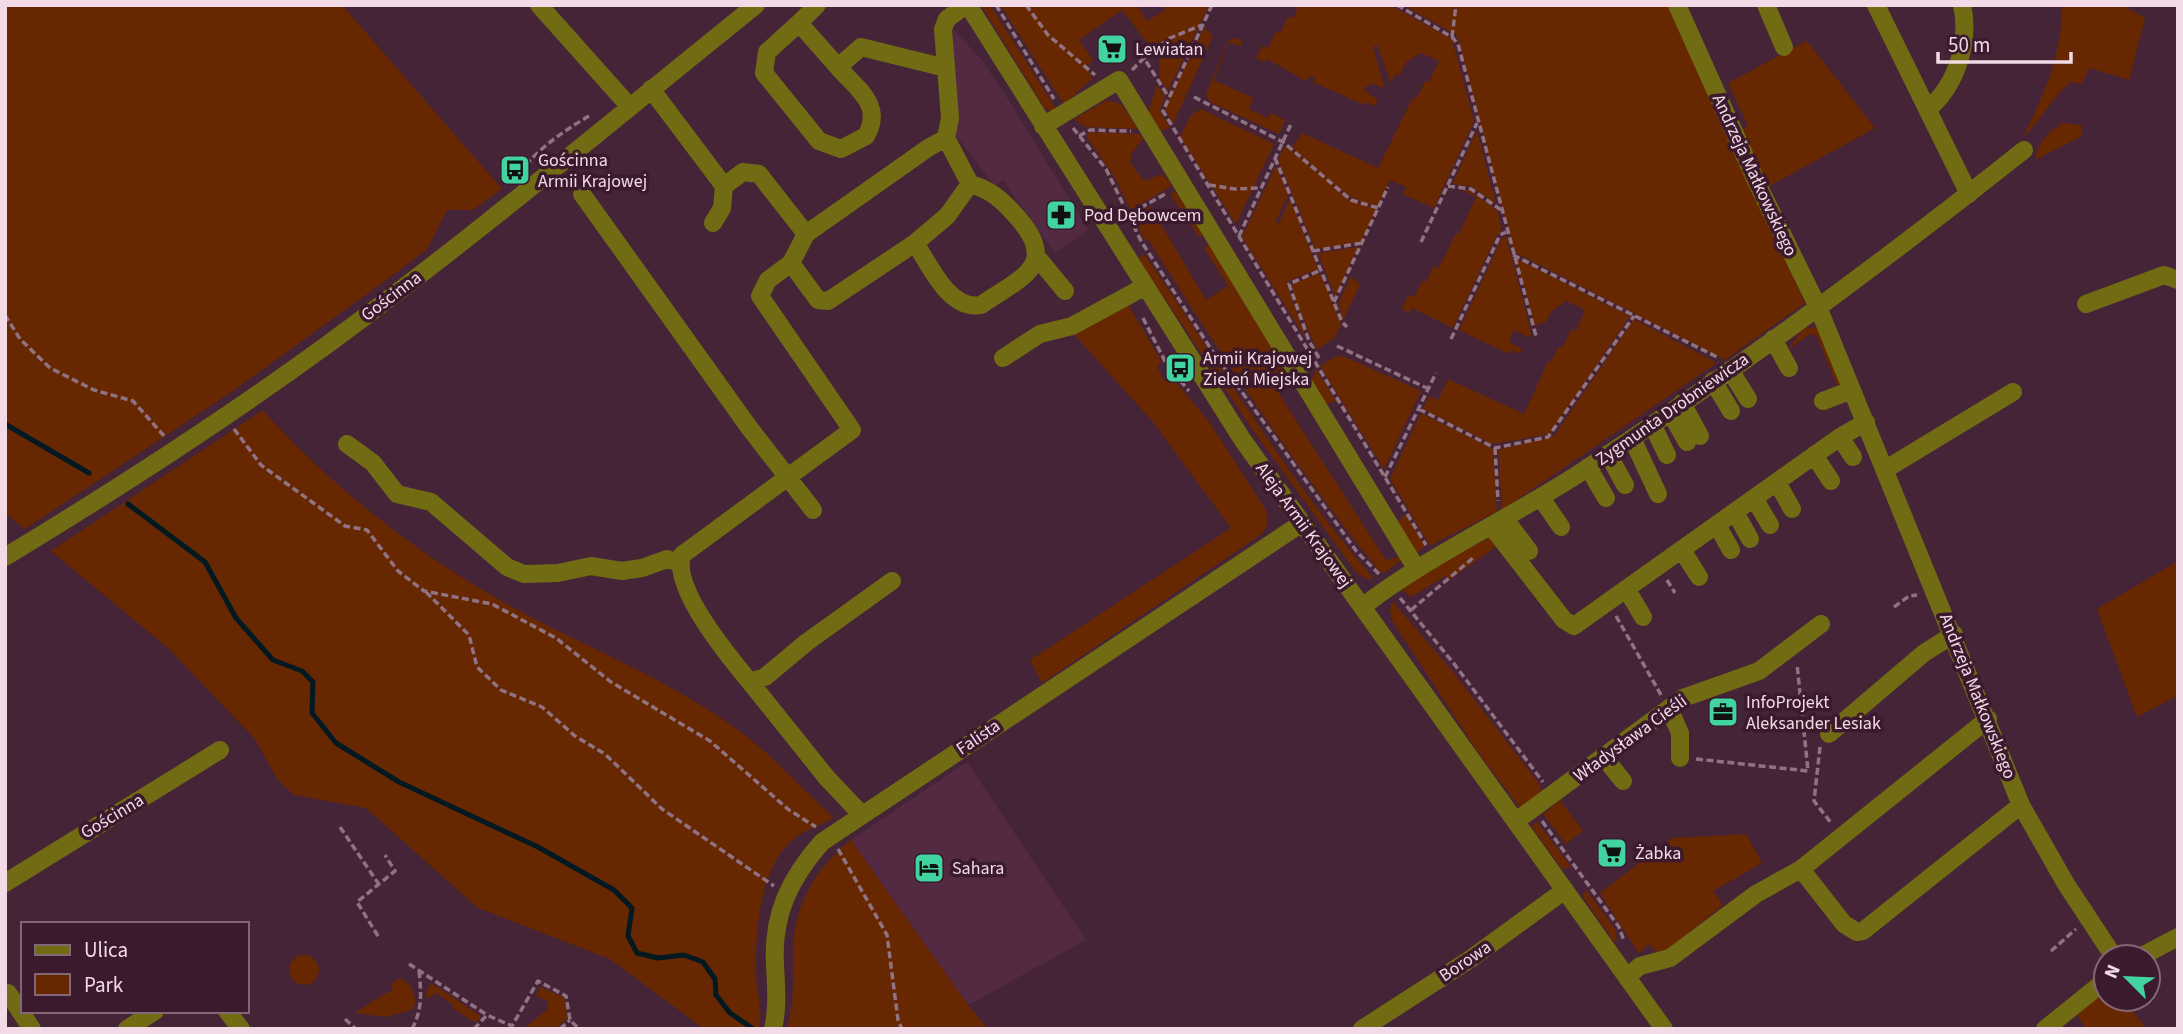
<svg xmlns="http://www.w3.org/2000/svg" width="2183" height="1034" viewBox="0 0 2183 1034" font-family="'Source Sans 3',sans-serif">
<rect width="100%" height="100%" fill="#462437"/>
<path fill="#532a42" d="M953,29L981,59L1012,105L1088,230L1055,253L1003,180L995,186L954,133Z
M967,762L1086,940L968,1005L851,840Z"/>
<path fill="#672700" d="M5,5H342L502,189L473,210H447L427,249L393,275L230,393L25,529L5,513Z
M981,5H990L1056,109L1051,112L1044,107Z
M1000,5H1137L1147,21L1165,10L1163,5H1209L1168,91L1160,79L1159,58L1122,10L1079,40L1093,60L1087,66L1092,79L1064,104Z
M1299,5H1390L1452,39L1474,121L1434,208L1403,194L1406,187L1390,180L1378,207C1342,200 1318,170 1292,147L1302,133L1378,168L1413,97L1417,98L1425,81L1429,82L1439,61L1421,53L1406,62L1399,76L1395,74L1391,83L1377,45L1373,47L1384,85L1383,88L1375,84L1366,86L1364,90L1378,100L1375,106L1366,102L1364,105L1313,82L1315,78L1311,75L1306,81L1267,59L1265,62L1256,59L1262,46L1268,48L1276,31L1280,33L1288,17L1293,18Z
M1403,5H1671L1805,303L1725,360L1514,252L1459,42L1456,35Z
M2062,5H2121L2145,18L2129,80L2090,68L2081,84L2071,82C2052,96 2042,120 2023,137C2045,93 2062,54 2062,5Z
M1204,28L1213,36L1173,124L1165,108Z
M1235,38L1242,41L1241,46L1229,42L1214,80L1253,98L1249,109L1268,118L1271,113L1285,120L1279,134L1210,102L1206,94L1229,40Z
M1807,41L1875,128L1764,189L1739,132L1748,126L1728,83Z
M1157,85L1165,96L1160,111L1170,128L1158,131L1148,112Z
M1107,100L1121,104L1138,129L1086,127L1074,119Z
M1201,109L1274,144L1236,224L1180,137L1191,115Z
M2063,123L2081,125L2082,136L2035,160C2038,142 2048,132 2063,123Z
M1477,130L1496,204L1472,187L1452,184Z
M1090,132L1140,134L1143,139L1132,153L1130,162L1144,181L1163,174L1172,186L1130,210L1115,178L1086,136Z
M1284,147L1291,149L1350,200L1377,209L1361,242L1315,249L1278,160Z
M1276,166L1288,195L1275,222L1279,223L1290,199L1318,269L1286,282L1306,339L1242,237Z
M1459,188L1471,191L1497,210L1502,231L1497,235L1453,328L1412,308L1409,313L1402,309L1408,295L1414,298L1422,281L1426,282L1434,266L1439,268L1456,233L1459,234L1476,197Z
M1175,191L1203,234L1200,238L1170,195Z
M1150,206L1206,300L1228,286L1204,248L1209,245L1287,373L1274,383L1284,402L1386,560L1400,557L1401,560L1385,573L1380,572C1295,467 1220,354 1148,239L1144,240L1133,216Z
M1506,236L1530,327L1531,338L1514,330L1509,342L1522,349L1520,354L1511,350L1509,354L1459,330L1502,238Z
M1358,247L1335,297L1318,253Z
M1144,254C1220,363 1287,479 1374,579L1365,578L1356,572L1252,429L1149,275L1139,258Z
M1515,258L1630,316L1550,434L1492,444L1423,409L1429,396L1438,400L1448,379L1524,414L1548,361L1551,362L1559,346L1563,347L1571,329L1576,331L1585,310L1566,301L1552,311L1545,324L1541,322L1535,327Z
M1320,273L1341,324L1334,338L1317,350L1296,303L1292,284Z
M1351,276L1360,285L1343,320L1338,304Z
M1128,304L1161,361L1157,367L1164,381H1175L1209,422L1266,510L1268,524L1262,534L1042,683L1030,660L1231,528L1153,422L1073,333Z
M1634,319L1717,363L1502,510L1498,450L1554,436Z
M1812,327L1819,330L1841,387L1839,390L1817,336L1810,334L1787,350L1803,329Z
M1343,356L1421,391L1384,469L1320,366L1335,357Z
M1316,369L1336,401L1326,404L1311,381Z
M263,410C319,475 405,544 479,588C561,638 653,670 731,725C768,750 800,787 834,818C818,826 799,832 787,845C759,876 755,935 756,975C756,994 764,1010 758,1029H704L610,959L478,908L366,808L294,795L277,779L255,739L169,649L51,551Z
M1421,413L1493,449L1497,511L1430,546L1390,479Z
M1406,514L1425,546L1417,553L1398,522Z
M1493,536L1500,544L1449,580L1445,576L1411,597L1402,590L1419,573Z
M2178,561V701L2175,697L2137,717L2097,609Z
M1392,601L1453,672L1540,785L1541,792L1521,809L1476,749L1393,622L1390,611Z
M1560,800L1583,831L1566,844L1543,814Z
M1536,821L1571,867L1562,869L1532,827Z
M1746,834L1762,863L1713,891L1723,905L1661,955L1648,944L1639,954L1600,893L1672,838Z
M851,840L968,1005L988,1029H786C795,1002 793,980 793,953C793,906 815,869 851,840Z
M1587,891L1615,929L1617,941L1614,942L1582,895Z
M289 970a15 15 0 1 1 30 0a15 15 0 1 1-30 0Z
M400,978L411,986L416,1002L412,1010L385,1017L354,1013L393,989L391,984Z
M431,983L481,1016L476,1023L452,1008L453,1005L437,993L427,999L426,993Z
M541,987L565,998L567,1019L555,1029H523L548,1009V1002L536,995Z
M2106,991V999H2123L2147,1029H2086L2076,1013Z"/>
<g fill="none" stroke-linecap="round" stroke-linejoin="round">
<path stroke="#031922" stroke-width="5" d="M5,424L89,473
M128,504L205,562L236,618L273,660L302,671L313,682L312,713L336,743L399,782L538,847L614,890L632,908L628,936L637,953L658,958L684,955L703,962L715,979L716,995L730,1013L752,1028"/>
<path stroke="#907383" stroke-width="3.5" stroke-dasharray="7 3.5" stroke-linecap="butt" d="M996,5L1054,99
M1026,5L1048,35L1095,75
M1212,5L1163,111L1426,545
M1397,5L1452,37L1458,44L1536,336
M1452,37L1456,5
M1144,58L1170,38L1202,25
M1132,70L1144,58L1168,96
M1194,97L1283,142L1351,200L1378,208
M1073,128L1106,169L1141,241L1211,349L1357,552L1379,574
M1079,136L1090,130L1131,131
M1275,158L1342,322L1347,327
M519,173C539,148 562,132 589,116
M1209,185L1235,189L1260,188
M1448,186L1471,189L1501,210
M1122,218L1167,193
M1239,236L1291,124
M1421,242L1477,123
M1313,251L1362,243
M1513,255L1719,358
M1334,302L1388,187
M5,315L20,339L50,368L94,390L133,401L165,437
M1143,318L1167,365L1189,391
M1451,339L1500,235L1506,232
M1337,346L1429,389
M1319,358L1309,341L1289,284L1321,270
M1419,409L1495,448L1548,437L1634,316
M234,429L261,465L345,526L367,530L398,571L424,591L492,604L556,638L611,682L710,741L789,810L816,827
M1495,448L1498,501
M1385,477L1436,373
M1667,580L1675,593
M426,592L469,635L477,667L501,690L542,707L575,736L605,754L662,809L774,886
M1400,598L1455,665L1543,782
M1894,607L1909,596L1917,595
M1411,610L1473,558
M1616,616L1661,695
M1820,747L1814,801L1832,824
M1696,759L1808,771L1797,664
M1542,821L1619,927L1624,941
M340,827L378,883
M838,849L887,935L898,1020L902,1029
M378,936L357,902L395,871L385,855
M2051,951L2076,929
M409,964L487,1015
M345,1019L356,1029
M412,1029C423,1008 421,992 419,970
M474,1029L487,1015L512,1026L538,981L566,996L570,1020L579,1029
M560,1029L570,1020"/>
<path stroke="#716b13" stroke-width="18" d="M539,5L630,107
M966,5L947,19L943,29L950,118L946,138L970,184
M968,5L1242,439L1664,1029
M1677,5L1757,183L1818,307L2021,805L2066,884L2114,957
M1766,5L1784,47
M1876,5L1969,194
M799,23L817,5
M838,67C857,89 884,105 866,136L841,149L819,141L764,73L767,52L799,23L838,67L861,47L946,68
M651,89L724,186L743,172L759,174L806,234
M1928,109C1957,85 1970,41 1962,5
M1043,126L1119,80L1416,568
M970,184C992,190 1003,201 1018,218C1060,266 1020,278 981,305C949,311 930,265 915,243L947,216Z
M582,194L748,426L813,510
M713,223L722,208L724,186
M915,243L828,301L818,300L791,263L806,234L928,148L946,138
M1037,257L1065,291
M791,263L768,280L760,296L852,430L682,555C672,588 729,657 750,682L765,677L807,642L892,581
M2086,304L2164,275L2178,280
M1773,339L1789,368
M1003,358L1040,334L1072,326L1144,287
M1730,370L1748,399
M1713,381L1731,411
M1823,401L1852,390
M1682,403L1700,436
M1670,412L1687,442
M1652,424L1667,455
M1840,437L1853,457
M1632,438L1658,494
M347,444L373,463L397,494L431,502L507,567L524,574L558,573L591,566L622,571L642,568L667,559L680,563
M1608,454L1625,485
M1814,455L1831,481
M1588,467L1606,498
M1886,469L2013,392
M1777,482L1792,509
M1541,498L1561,527
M1754,498L1770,525
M1735,512L1750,539
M1505,519L1529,551
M1717,525L1731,550
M1492,527L1564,620L1574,626L1840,437L1866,422
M1682,550L1699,577
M5,557C114,491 221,422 324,347C472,239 613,120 756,5
M1627,590L1643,617
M1362,607C1431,554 1511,518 1583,471C1735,371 1882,263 2024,150
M750,682L827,778L862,815
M1669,708L1680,733V758
M1829,734L1924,653L1954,634
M1603,756L1623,781
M1516,821L1683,698L1759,671L1821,624
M1801,869L1844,924L1857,932L1863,931L2021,805
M5,883L220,750
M2140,957L2178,937
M1627,977L1640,966L1670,958L1756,894L1801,869L1988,719
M8,993L32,1029
M227,1011L241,1029
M127,1029L155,1011
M773,1029C778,1008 776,986 775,964C772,915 790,878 822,842L1302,523
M1362,1029L1469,960L1565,890
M2045,1029L2106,980"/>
</g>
<defs>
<g id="supermarket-square" transform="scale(1.575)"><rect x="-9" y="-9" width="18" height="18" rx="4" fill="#41d4a1" stroke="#3b1a2d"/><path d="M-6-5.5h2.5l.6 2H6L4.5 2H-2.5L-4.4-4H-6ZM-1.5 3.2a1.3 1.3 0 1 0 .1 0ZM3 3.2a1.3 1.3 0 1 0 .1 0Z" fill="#111"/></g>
<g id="bus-square" transform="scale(1.575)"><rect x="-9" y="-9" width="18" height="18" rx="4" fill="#41d4a1" stroke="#3b1a2d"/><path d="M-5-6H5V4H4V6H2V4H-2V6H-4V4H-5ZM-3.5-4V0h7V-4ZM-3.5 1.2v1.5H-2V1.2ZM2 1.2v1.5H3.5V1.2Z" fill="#111"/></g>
<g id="pharmacy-square" transform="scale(1.575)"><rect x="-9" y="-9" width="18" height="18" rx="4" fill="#41d4a1" stroke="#3b1a2d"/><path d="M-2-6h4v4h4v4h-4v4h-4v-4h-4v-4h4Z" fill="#111"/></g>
<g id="office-square" transform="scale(1.575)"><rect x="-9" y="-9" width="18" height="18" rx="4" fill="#41d4a1" stroke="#3b1a2d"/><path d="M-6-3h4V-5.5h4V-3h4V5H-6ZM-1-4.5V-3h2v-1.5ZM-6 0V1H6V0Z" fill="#111"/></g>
<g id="hotel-square" transform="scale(1.575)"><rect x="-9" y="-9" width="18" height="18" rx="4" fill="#41d4a1" stroke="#3b1a2d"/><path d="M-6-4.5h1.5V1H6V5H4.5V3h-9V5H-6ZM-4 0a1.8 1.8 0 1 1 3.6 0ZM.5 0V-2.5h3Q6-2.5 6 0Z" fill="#111"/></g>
</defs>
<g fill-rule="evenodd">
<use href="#supermarket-square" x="1112" y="49"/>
<use href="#bus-square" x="515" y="170"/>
<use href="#pharmacy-square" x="1061" y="215"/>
<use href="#bus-square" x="1180" y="368"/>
<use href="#office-square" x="1723" y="712"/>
<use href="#supermarket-square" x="1612" y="853"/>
<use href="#hotel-square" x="929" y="868"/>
</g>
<g text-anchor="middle" stroke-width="7" stroke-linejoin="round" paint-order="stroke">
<g font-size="18" fill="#f2dbe7" stroke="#3b1a2d" text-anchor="start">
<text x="1135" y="55">Lewiatan</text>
<text x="538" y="166">Gościnna<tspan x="538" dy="21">Armii Krajowej</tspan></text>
<text x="1084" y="221">Pod Dębowcem</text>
<text x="1203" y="364">Armii Krajowej<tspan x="1203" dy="21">Zieleń Miejska</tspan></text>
<text x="1746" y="708">InfoProjekt<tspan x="1746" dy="21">Aleksander Lesiak</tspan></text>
<text x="1635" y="859">Żabka</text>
<text x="952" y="874">Sahara</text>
</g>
<g font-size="18" fill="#f2dbe7" stroke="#3b1a2d">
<text transform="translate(1755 175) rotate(65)" y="6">Andrzeja Małkowskiego</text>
<text transform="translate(391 296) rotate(-37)" y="6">Gościnna</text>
<text transform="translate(1672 409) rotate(-35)" y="6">Zygmunta Drobniewicza</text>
<text transform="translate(1304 525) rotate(54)" y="6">Aleja Armii Krajowej</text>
<text transform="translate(1978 696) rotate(68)" y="6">Andrzeja Małkowskiego</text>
<text transform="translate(978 737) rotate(-34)" y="6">Falista</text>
<text transform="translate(1630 738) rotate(-36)" y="6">Władysława Cieśli</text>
<text transform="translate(112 816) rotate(-31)" y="6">Gościnna</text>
<text transform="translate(1465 961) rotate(-34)" y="6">Borowa</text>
</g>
</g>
<rect width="2183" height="1034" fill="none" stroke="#f2dbe7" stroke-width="14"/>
<rect x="21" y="922" width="228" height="91" fill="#3b1a2d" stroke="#846777" stroke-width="2"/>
<rect x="35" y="945" width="35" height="10" fill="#716b13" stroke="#846777" stroke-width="2"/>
<text x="84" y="957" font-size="21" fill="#f2dbe7">Ulica</text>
<rect x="35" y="974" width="35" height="21" fill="#672700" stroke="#846777" stroke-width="2"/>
<text x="84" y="992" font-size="21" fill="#f2dbe7">Park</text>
<g transform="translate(2127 978) rotate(294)"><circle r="33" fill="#3b1a2d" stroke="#846777" stroke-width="2"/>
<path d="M0-5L12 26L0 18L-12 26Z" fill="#41d4a1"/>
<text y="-10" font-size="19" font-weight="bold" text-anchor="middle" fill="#f2dbe7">N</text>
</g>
<path d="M1938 52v10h133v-10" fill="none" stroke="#f2dbe7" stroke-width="3.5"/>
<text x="1948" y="52" font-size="21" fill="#f2dbe7" stroke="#3b1a2d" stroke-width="5" paint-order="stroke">50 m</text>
</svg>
